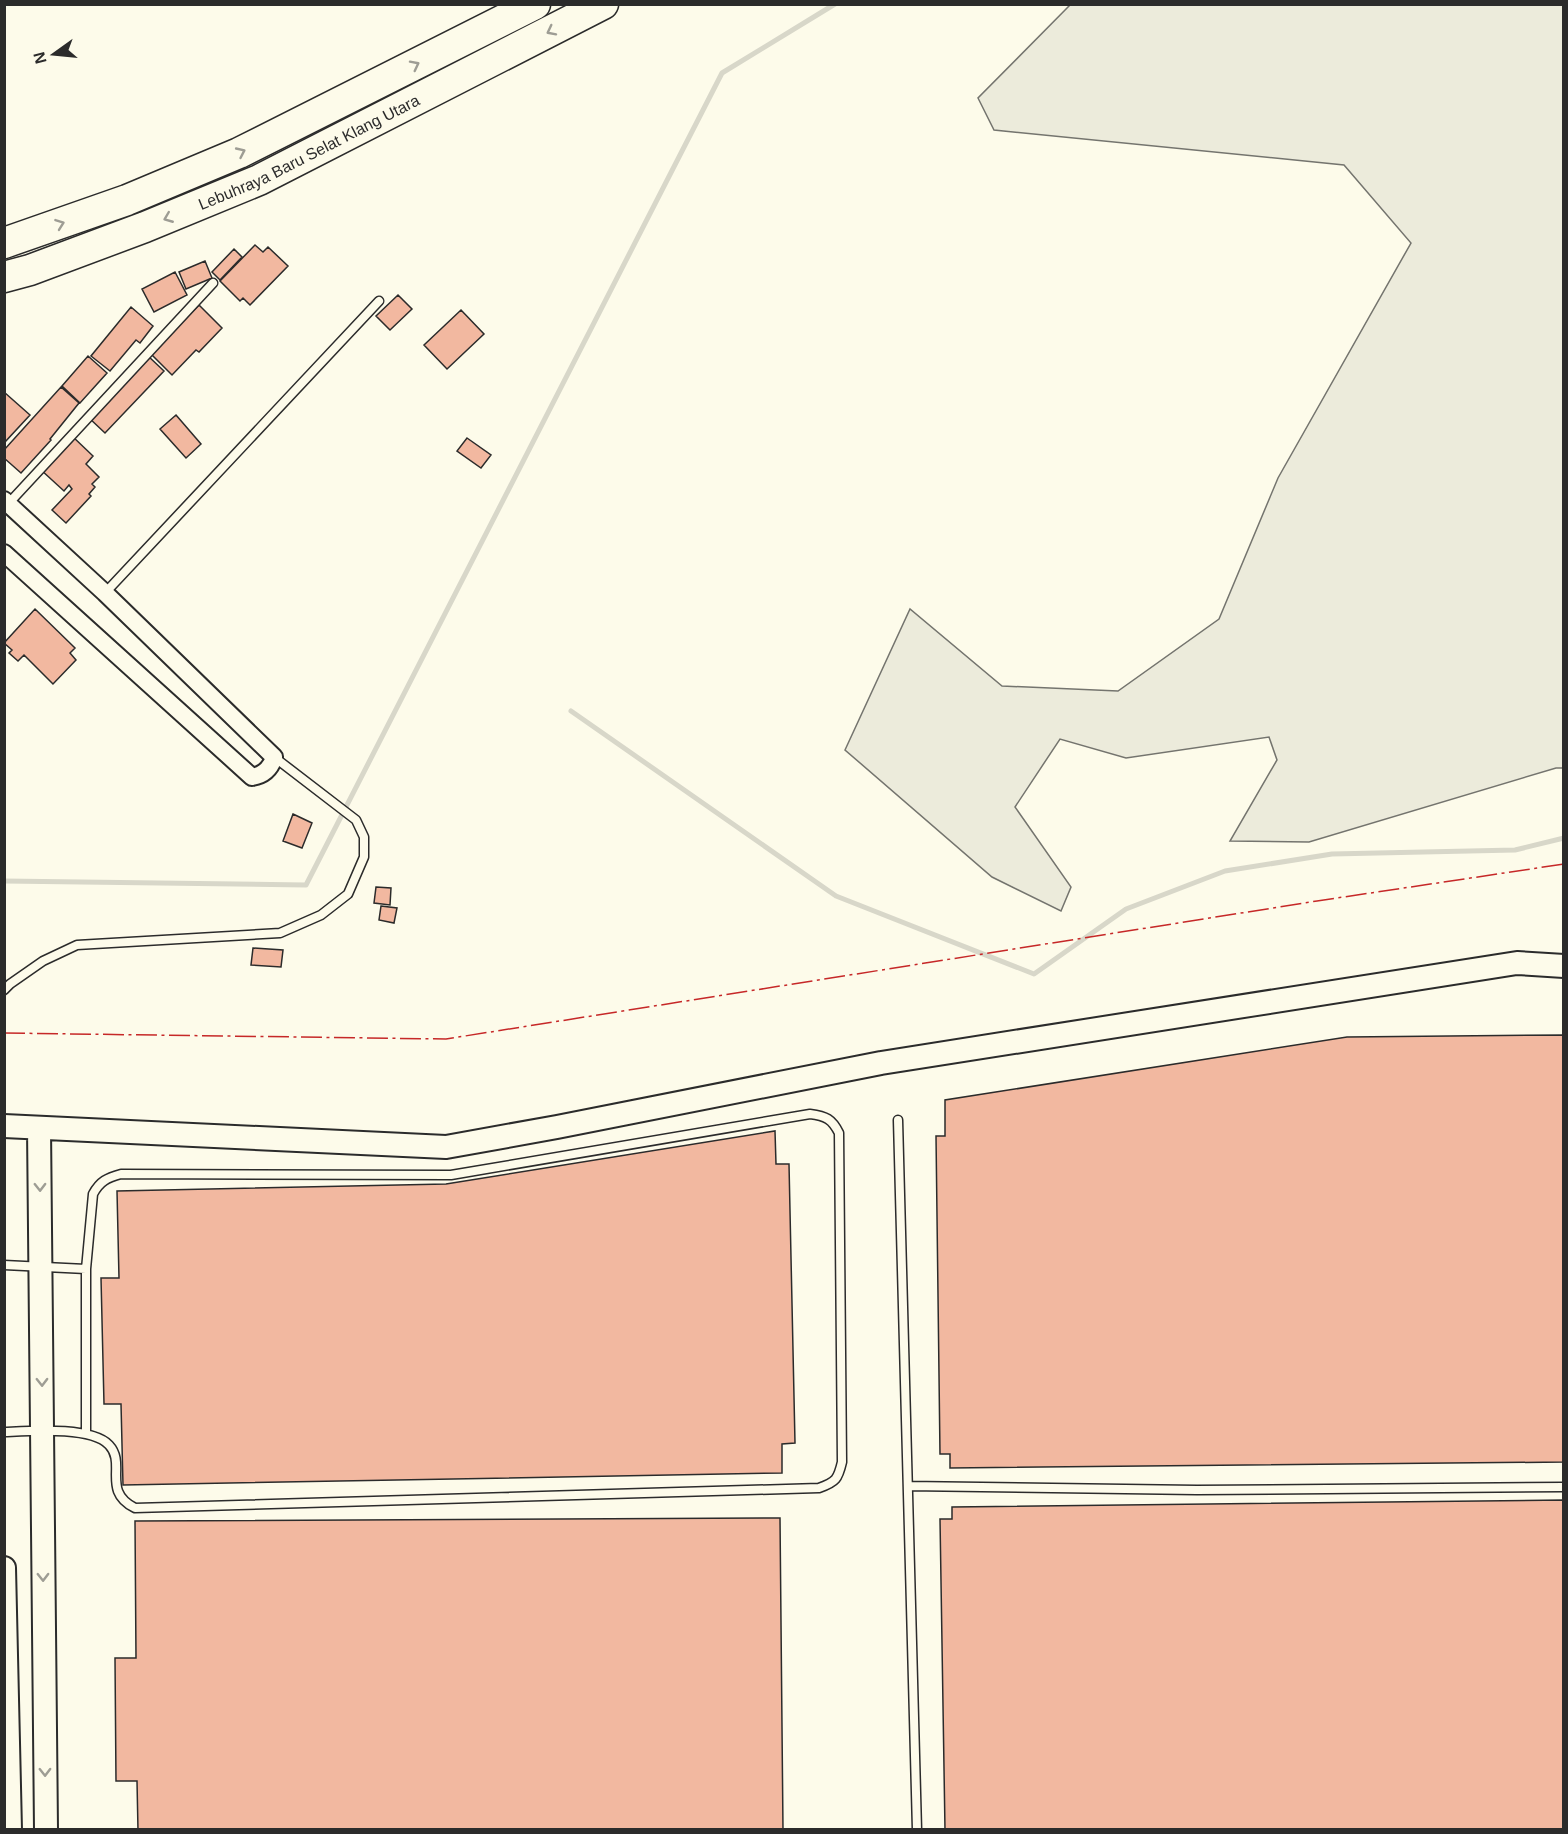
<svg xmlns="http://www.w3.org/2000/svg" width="1568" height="1834" viewBox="0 0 1568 1834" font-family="Helvetica,sans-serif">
<rect width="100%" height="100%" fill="#fdfbea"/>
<path fill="#ecebdb" stroke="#74746e" stroke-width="1.5" d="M1071,4L1563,5V768H1556L1309,842L1230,841L1277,760L1269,737L1126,758L1060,739L1015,807L1071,887L1061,911L992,877L845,750L910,609L1002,686L1118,691L1219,619L1278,478L1411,243L1344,165L994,130L978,98Z"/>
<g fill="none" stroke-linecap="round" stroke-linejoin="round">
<path stroke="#d8d7c9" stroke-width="5" d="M571,711L836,896L1034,974L1126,909L1225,871L1332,854L1515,850L1564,838
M4,881L306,885L722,73L835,4"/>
</g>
<path fill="#f2b8a0" stroke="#2b2b2b" stroke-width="1.5" d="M255,245L263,252L268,247L288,266L250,305L243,298L240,301L220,281Z
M234,249L242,257L220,280L212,272Z
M205,261L212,278L186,289L179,272Z
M175,272L187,295L154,312L142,289Z
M398,295L412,309L390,330L376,316Z
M199,305L222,328L199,352L196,350L172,375L151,354Z
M131,307L153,326L140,343L136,340L110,371L91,356Z
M461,310L484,334L447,369L424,345Z
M147,355L164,371L105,433L88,417Z
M88,356L107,373L80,403L62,386Z
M61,387L79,403L50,439L51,440L21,473L4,458V450Z
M4,392L30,415L4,443Z
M176,415L201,444L186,458L160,429Z
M71,435L93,456L86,464L99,477L92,484L95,487L89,494L91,496L66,523L52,510L72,489L69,485L64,491L40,469Z
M467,438L491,455L481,468L457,451Z
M35,609L75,648L70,653L76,660L53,684L24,655L18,661L9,653L12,650L4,643Z
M293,814L312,823L302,848L283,841Z
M376,887L391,888L390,905L374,903Z
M381,906L397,908L394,923L379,920Z
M253,948L283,950L281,967L251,965Z
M1564,1035V1462L950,1468V1454H940L936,1136H945V1100L1347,1037Z
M775,1131L776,1164H789L795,1443L782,1444V1473L123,1485L121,1404H104L101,1278H119L117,1191L446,1184Z
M1564,1500V1830H945L940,1519H952V1507Z
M780,1518L783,1830H138L137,1781H116L115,1658H136L135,1521Z"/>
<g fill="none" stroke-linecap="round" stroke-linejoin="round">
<g stroke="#2b2b2b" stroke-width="11">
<path id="lane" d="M8,504L213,283
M105,593L379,301
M4,990L10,984L43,961L77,945L280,933L321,915L348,894L364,857V837L356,820L274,757
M898,1120L917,1830
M4,1265L86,1269
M4,1432C29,1431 91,1426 109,1445C127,1464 101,1491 135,1508L819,1488C836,1482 838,1479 842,1462L839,1133C832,1119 826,1116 810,1114L451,1175L121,1174C107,1178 100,1181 93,1194L86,1269V1434
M908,1486L1197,1490L1564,1487"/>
</g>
<g stroke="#2b2b2b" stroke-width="20">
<path id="street" d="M4,500L105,593L274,757C271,768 264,775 252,777L4,553"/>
</g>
<g stroke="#2b2b2b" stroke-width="26">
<path id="secondary" d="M4,1126L446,1147L557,1127L881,1063L1517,963L1564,966
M39,1128L46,1830
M4,1568L10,1830"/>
</g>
<g stroke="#2b2b2b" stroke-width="33">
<g id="highway">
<path d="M4,243L127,200L239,153L535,4"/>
<path id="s1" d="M4,277L30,270L145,227L259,180L603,4"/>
</g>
</g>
<use href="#lane" stroke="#fdfbea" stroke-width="8"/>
<use href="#street" stroke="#fdfbea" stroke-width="16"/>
<use href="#secondary" stroke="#fdfbea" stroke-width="22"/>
<use href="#highway" stroke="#fdfbea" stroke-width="30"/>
<path stroke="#c62828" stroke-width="1.5" stroke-dasharray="21 4.5 3 4.5" stroke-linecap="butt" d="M4,1033L446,1039L1317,901L1564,864"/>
</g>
<defs><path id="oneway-chevron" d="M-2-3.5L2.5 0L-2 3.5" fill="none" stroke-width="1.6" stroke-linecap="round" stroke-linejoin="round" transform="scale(1.5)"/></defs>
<g stroke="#9e9d94">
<use href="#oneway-chevron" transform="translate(551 31) rotate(153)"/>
<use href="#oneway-chevron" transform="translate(415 65) rotate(-27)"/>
<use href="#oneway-chevron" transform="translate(241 152) rotate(-25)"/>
<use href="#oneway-chevron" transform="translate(168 218) rotate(158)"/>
<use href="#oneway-chevron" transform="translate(60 224) rotate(-20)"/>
<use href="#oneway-chevron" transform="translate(40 1187) rotate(89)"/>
<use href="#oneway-chevron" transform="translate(42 1382) rotate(89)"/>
<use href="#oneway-chevron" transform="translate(43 1577) rotate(89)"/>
<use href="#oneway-chevron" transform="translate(45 1772) rotate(89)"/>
</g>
<g text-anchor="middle" stroke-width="4.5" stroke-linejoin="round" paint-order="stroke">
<g font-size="16" fill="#2b2b2b" stroke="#fdfbea">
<text dy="6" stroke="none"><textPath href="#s1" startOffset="330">Lebuhraya Baru Selat Klang Utara</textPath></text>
</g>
</g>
<rect width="1568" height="1834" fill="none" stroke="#2b2b2b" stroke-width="12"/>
<g transform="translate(54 54) rotate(255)" stroke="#fdfbea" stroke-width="4.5" paint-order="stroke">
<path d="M0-4.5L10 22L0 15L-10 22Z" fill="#2b2b2b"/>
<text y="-9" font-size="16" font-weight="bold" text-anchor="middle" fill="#2b2b2b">N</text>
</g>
</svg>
